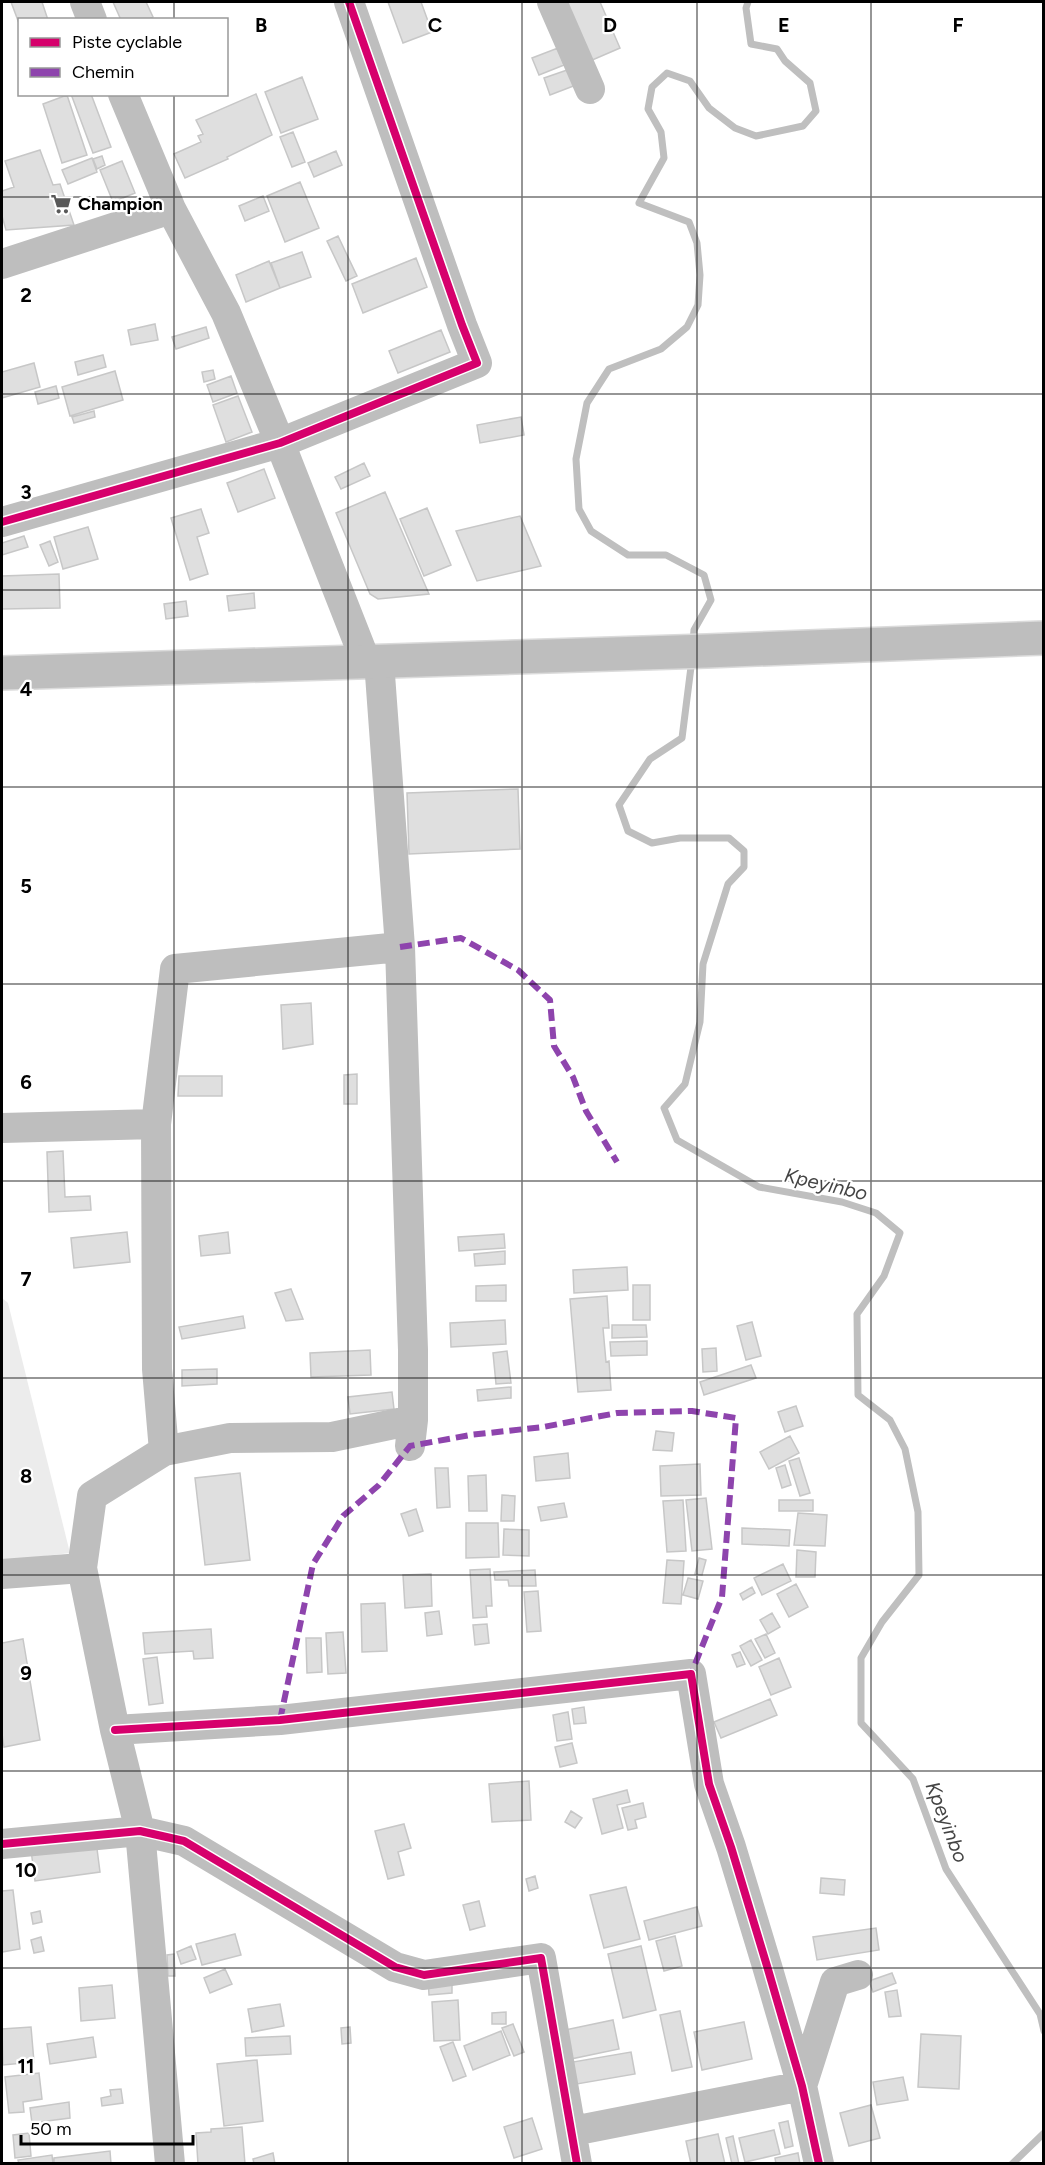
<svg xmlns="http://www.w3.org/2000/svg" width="1045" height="2165" viewBox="0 0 1045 2165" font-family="Figtree,sans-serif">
<rect width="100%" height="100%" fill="#fff"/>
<path fill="#ececec" d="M2,1298L8,1303L70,1553L2,1561Z"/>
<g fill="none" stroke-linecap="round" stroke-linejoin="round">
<path stroke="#bfbfbf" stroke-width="7" d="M693,642L694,630L711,600L704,575L666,555H628L591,531L579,509L576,459L587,403L609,369L661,349L687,327L698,305L700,275L697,243L689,222L639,203L664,158L661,132L648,109L652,87L667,73L690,81L709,108L735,128L756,136L803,126L816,111L810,83L785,61L777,49L751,44L746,8L748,2
M692,659L682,738L650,759L619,805L628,831L652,843L680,838H729L744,851V867L728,884L703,964L700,1022L685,1084L664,1108L677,1140L759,1187L842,1202L876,1213L900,1233L884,1276L857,1314L858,1395L890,1420L905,1449L918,1512L919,1575L882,1622L861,1658V1723L913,1779L946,1869L1040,2014L1044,2031
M1012,2164L1044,2133"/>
</g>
<path fill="#dfdfdf" stroke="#c7c7c7" stroke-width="1.5" d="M11,2H42L48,20H20V26Z
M113,2H146L153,17L147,20H121Z
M388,2H421L432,32L403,43Z
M564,2H600L620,48L590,61Z
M558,48L564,65L539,75L532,58Z
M570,69L576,85L550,95L544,78Z
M302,77L318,119L281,133L265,92Z
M71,94H91L111,147L93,153Z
M256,94L272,135L227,157L228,159L185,178L174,154L201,142L198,136L203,134L196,120Z
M67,95L87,155L62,163L43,104Z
M293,132L305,162L292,167L280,137Z
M40,150L53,185L60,184L74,225L6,230L2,216V191L14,187L5,161Z
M336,151L342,165L314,177L308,163Z
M102,156L105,165L97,169L93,159Z
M92,158L97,172L68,184L62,170Z
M122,161L135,193L113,202L100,170Z
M300,182L319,228L285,242L267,196Z
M263,196L269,211L245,221L239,206Z
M338,236L357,276L346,281L327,241Z
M302,252L311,277L280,288L271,263Z
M416,258L427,287L363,313L352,284Z
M269,261L280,288L246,302L236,275Z
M155,324L158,340L131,345L128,330Z
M206,327L209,338L176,349L172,337Z
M441,330L450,352L398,373L389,351Z
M103,355L106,367L78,375L75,362Z
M34,363L40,387L2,398V372Z
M213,370L215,379L204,382L202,372Z
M115,371L123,400L70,416L62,387Z
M231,376L237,393L213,402L207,385Z
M56,386L59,398L38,404L35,392Z
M238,396L252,432L226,442L213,405Z
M94,411L95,417L74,423L72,417Z
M521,417L524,435L480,443L477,425Z
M364,463L370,476L341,489L335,477Z
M264,469L275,498L238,512L227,483Z
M385,492L429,594L378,599L370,594L336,513Z
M427,508L451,565L424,576L400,519Z
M201,509L209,533L197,537L208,574L190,580L171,518Z
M520,516L541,566L477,581L456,531Z
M88,527L98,559L63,569L54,537Z
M24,536L28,547L2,555V543Z
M50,541L58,562L49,566L40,545Z
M59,574L60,608L2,609V576Z
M254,593L255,608L229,611L227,596Z
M186,601L188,616L166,619L164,604Z
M518,789L520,849L409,854L407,793Z
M311,1003L313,1044L283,1049L281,1005Z
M357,1074V1104H344V1075Z
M179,1076H222V1096H178Z
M63,1151L65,1197L90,1196L91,1210L49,1212L47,1152Z
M127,1232L130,1262L74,1268L71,1238Z
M228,1232L230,1253L201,1256L199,1236Z
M504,1234L505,1248L459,1251L458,1237Z
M505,1251V1264L475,1266L474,1254Z
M627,1267L628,1290L574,1293L573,1270Z
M506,1285V1301H476V1286Z
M633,1285H650V1320H633Z
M291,1289L303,1319L286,1321L275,1293Z
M607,1296L609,1328H603L606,1362L609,1361L611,1390L578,1392L570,1299Z
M243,1316L245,1328L182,1339L179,1327Z
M505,1320L506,1344L451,1347L450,1323Z
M752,1322L761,1356L746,1360L737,1326Z
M612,1325H646L647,1337L612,1338Z
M647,1341V1355L611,1356L610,1342Z
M716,1348L717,1371L703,1372L702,1349Z
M370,1350L371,1375L311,1377L310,1353Z
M507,1351L511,1383L496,1384L493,1353Z
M751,1365L756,1378L704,1395L700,1382Z
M217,1369V1384L182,1386V1370Z
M511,1387V1398L478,1401L477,1390Z
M392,1392L394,1409L350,1414L348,1397Z
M796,1406L803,1426L785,1432L778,1412Z
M656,1431L674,1433L672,1451L653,1450Z
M790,1436L799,1453L769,1469L760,1452Z
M568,1453L570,1478L536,1481L534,1457Z
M799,1458L810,1493L800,1496L789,1461Z
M700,1464L701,1495L661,1496L660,1466Z
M785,1465L791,1485L782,1488L776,1468Z
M435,1468H448L450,1507L437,1508Z
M240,1473L250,1560L205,1565L195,1478Z
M486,1475L487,1511H469L468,1476Z
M502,1495L515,1496L514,1521H501Z
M706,1498L712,1549L692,1551L686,1500Z
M683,1500L686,1551L667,1552L663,1501Z
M779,1500H813V1511H779Z
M564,1503L567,1517L541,1521L538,1507Z
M416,1509L423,1531L409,1536L401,1514Z
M798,1513L827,1515L825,1546L794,1545Z
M466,1523H498L499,1557L466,1558Z
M742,1528L790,1530L789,1546L742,1544Z
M504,1529L529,1530V1556L503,1555Z
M797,1550L816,1552L815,1577H796Z
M699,1558L706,1560L702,1575L695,1574Z
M667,1560L684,1561L681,1604L663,1603Z
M783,1564L791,1581L762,1595L754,1578Z
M490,1569L492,1606H486L487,1617L473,1618L470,1570Z
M535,1570L536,1586H509L508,1580H495L494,1572Z
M431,1574L432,1606L405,1608L403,1575Z
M688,1578L703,1581L698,1599L683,1595Z
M796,1584L808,1607L789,1617L777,1594Z
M752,1587L755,1593L743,1600L740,1594Z
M538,1591L541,1631L527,1632L524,1592Z
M385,1603L387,1651L362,1652L361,1604Z
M439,1611L442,1634L427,1636L425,1613Z
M772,1613L780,1627L768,1634L760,1620Z
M487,1624L489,1643L475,1645L473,1625Z
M211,1629L213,1658L194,1659L193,1651L145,1654L143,1633Z
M343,1632L346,1673L328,1674L326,1633Z
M766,1634L775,1653L765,1658L755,1639Z
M306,1638H321L322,1672L307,1673Z
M23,1639L40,1740L4,1747L2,1734V1643Z
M751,1640L762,1660L751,1666L740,1646Z
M740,1652L745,1664L737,1667L732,1655Z
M157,1657L163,1703L149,1705L143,1659Z
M779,1658L791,1687L771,1695L759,1667Z
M770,1699L777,1715L721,1738L714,1722Z
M584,1707L586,1723L574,1724L572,1709Z
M568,1712L572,1739L557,1741L553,1715Z
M572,1743L577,1763L560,1767L555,1747Z
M529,1781L531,1820L492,1822L489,1784Z
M627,1790L630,1802L617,1805L623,1828L602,1834L593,1799Z
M643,1803L646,1817L635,1820L637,1828L628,1830L622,1808Z
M571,1811L582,1818L575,1828L565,1822Z
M404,1824L411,1848L398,1852L404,1875L388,1879L375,1831Z
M96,1841L100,1872L35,1881L31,1850Z
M535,1876L538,1888L529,1891L526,1879Z
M821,1878L845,1880L844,1895L820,1893Z
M626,1887L640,1939L604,1948L590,1895Z
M13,1890L20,1949L2,1952V1891Z
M479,1901L485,1926L470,1930L463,1905Z
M697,1907L702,1926L649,1940L644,1921Z
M40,1911L42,1922L33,1924L31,1913Z
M876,1928L879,1950L817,1960L813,1937Z
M235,1934L241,1955L202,1965L196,1944Z
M675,1936L682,1966L664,1971L656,1941Z
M41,1937L44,1951L34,1953L31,1940Z
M191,1946L196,1959L181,1964L177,1952Z
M641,1946L656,2010L623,2018L608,1954Z
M174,1954L175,1976H168L167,1955Z
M225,1969L232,1984L210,1993L204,1978Z
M892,1973L896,1983L873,1992L869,1981Z
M452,1977V1993L429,1995L428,1978Z
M112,1985L115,2018L81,2021L79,1988Z
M897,1990L901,2016L889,2017L885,1992Z
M458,2000L460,2040L434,2041L432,2002Z
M280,2004L284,2026L252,2032L248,2009Z
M680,2011L692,2067L672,2071L660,2015Z
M506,2012V2024H492V2013Z
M613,2020L619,2049L566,2060L560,2031Z
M744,2022L752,2059L702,2070L694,2032Z
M513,2024L524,2052L514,2056L502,2028Z
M31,2027L34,2062L3,2065L2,2029Z
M350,2027L351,2043L342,2044L341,2028Z
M501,2031L510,2055L473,2070L464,2046Z
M921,2034L961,2036L959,2089L918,2087Z
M290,2036L291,2054L246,2056L245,2038Z
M93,2037L96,2057L50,2064L47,2044Z
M453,2042L466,2076L453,2081L440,2047Z
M631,2052L635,2074L571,2085L567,2063Z
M257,2060L263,2121L224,2126L217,2064Z
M39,2073L42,2099L23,2102L24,2112L9,2113L5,2077Z
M903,2077L908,2100L877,2105L873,2082Z
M121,2089L123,2103L102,2106L101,2098L111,2096L110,2090Z
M69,2102L70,2118L32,2123L30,2108Z
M871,2105L880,2138L849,2146L840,2113Z
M532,2118L542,2149L514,2158L504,2127Z
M788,2121L793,2146L785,2148L779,2123Z
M242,2127L245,2164H198L196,2133L211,2132V2129Z
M774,2130L780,2154L745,2162L739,2138Z
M29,2133L31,2156L15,2158L13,2135Z
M718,2134L725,2164H691L686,2141Z
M733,2136L739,2164H732L726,2138Z
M110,2151L111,2164H54V2158Z
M273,2153L275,2164H254L253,2159Z
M798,2153L800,2164H776L775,2158Z
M52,2155L53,2164H19L18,2160Z"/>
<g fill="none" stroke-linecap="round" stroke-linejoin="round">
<g stroke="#dbdbdb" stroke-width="36">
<path id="highway" d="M2,673L707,651L1044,638"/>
</g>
<path stroke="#bebebe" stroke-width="30" d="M85,2L92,20
M552,2L590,89
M123,94L171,209L226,313L280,443L366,662
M2,264L171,209
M2,522L280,443L477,363L462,325L349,2
M379,661L400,947L413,1350V1420L410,1446
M2,1128L156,1124
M164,1451L157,1369L156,1124L175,969L400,947
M82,1568L115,1730L140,1831L170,2164
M2,1574L82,1568L92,1496L164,1451L230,1438L332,1437L413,1420
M115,1730L280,1720L691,1674L709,1784L731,1847L767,1966L802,2086L819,2164
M2,1844L140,1831L184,1841L395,1967L424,1975L541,1958L577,2164
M573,2131L802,2086L835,1982L858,1975"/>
<use href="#highway" stroke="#bebebe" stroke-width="33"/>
<path stroke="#8e44ad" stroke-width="6" stroke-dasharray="12 6" stroke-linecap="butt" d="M400,947L461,938L518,970L550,1000L554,1046L573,1077L586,1111L617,1162
M280,1720L313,1564L343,1516L379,1485L410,1446L470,1435L543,1427L617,1413L692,1411L736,1418L722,1597L691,1674"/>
<g stroke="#fff" stroke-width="11">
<path id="cycleway" d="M2,522L280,443L477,363L462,325L349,2
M115,1730L280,1720L691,1674L709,1784L731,1847L767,1966L802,2086L819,2164
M2,1844L140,1831L184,1841L395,1967L424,1975L541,1958L577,2164"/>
</g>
<use href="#cycleway" stroke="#d6006c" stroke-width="8"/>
</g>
<path fill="none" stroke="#000" stroke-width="1.5" stroke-opacity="0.55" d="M174,2V20M348,2V2164M522,2V2164M697,2V2164M871,2V2164M174,94V2164M2,197H1044M2,394H1044M2,590H1044M2,787H1044M2,984H1044M2,1181H1044M2,1378H1044M2,1575H1044M2,1771H1044M2,1968H1044"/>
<defs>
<g id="supermarket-bare" transform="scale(1.62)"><path d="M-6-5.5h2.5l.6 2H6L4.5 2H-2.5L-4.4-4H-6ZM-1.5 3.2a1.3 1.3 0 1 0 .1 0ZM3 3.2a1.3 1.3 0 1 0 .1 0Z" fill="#595959" stroke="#fff" stroke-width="2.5" paint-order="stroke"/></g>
</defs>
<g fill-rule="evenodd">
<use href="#supermarket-bare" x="61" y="204"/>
</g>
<g text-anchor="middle" stroke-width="4.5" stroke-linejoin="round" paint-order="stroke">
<g font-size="18" font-weight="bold" fill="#000" stroke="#fff" text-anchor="start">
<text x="78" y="210">Champion</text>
</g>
<g font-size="20" font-style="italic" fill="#444" stroke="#fff">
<text transform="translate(826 1184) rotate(13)" y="7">Kpeyinbo</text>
<text transform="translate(947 1822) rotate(69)" y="7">Kpeyinbo</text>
</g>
</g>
<g font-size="20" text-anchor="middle" font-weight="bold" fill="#000" stroke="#fff" stroke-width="4.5" stroke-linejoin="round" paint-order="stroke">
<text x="261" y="32">B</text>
<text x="435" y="32">C</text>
<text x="610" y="32">D</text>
<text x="784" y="32">E</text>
<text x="958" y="32">F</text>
<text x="26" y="302">2</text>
<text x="26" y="499">3</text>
<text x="26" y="696">4</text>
<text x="26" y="893">5</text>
<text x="26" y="1089">6</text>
<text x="26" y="1286">7</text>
<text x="26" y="1483">8</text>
<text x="26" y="1680">9</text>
<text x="26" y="1877">10</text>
<text x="26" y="2073">11</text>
</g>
<rect width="1045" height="2165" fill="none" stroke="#000000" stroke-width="6"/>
<rect x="18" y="18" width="210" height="78" fill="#ffffff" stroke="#999999" stroke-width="1.5"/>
<rect x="30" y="38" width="30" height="9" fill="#d6006c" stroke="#999999" stroke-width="1.5"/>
<text x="72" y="48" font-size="18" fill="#000000">Piste cyclable</text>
<rect x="30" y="68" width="30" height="9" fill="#8e44ad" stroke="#999999" stroke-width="1.5"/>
<text x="72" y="78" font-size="18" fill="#000000">Chemin</text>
<path d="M21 2135v9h172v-9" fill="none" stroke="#000000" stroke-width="3"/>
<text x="30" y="2135" font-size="18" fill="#000000" stroke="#ffffff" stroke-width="4.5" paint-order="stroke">50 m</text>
</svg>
